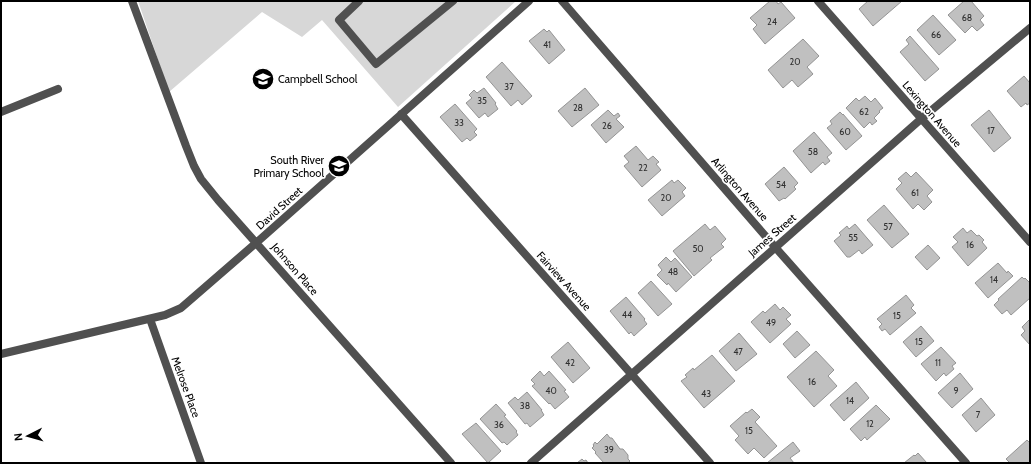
<svg xmlns="http://www.w3.org/2000/svg" width="1031" height="464" viewBox="0 0 1031 464" font-family="Cabin,sans-serif">
<rect width="100%" height="100%" fill="#fff"/>
<path fill="#d7d7d7" d="M138,1H516L398,107L322,20L302,37L262,12L169,92Z"/>
<path fill="#c0c0c0" stroke="#949494" d="M770,1H776L778,4L781,2L795,18L765,44L753,29L757,25L750,18Z
M868,1H902L873,26L859,9Z
M964,1H971L984,16L980,20L984,25L977,31L972,26L965,33L948,15Z
M933,15L956,40L939,55L917,30Z
M544,29L547,32L549,30L565,50L549,64L529,41Z
M910,36L939,69L925,81L900,52L909,44L906,40Z
M803,39L819,56L807,67L813,74L798,87L792,80L783,88L768,70Z
M502,62L532,96L522,105L518,100L511,106L486,77Z
M1024,76L1030,83V103L1027,105L1026,103L1021,107L1007,91Z
M484,88L496,103L495,104L498,109L488,117L485,113L479,118L466,103L472,98L469,95L474,90L477,93Z
M585,88L599,105L572,127L558,111Z
M865,96L871,102L875,98L883,108L879,111L880,112L874,118L877,121L872,125L870,122L864,128L846,108L856,98L859,101Z
M455,104L477,129L474,132L477,135L470,141L467,138L462,142L440,117Z
M608,110L614,116L618,113L620,116L616,119L624,127L606,143L591,125Z
M989,110L1011,138L994,152L971,125Z
M840,112L843,115V114L862,136L846,150L827,128L832,124L830,121Z
M814,132L832,153L827,157L830,161L825,165L823,162L811,173L793,151Z
M636,146L648,160L653,156L659,162L656,164L661,170L642,187L624,166L629,162L624,156Z
M784,167L798,183L794,187L796,189L785,199L784,198L779,201L765,184Z
M906,172L911,177L916,172L933,190L927,196L932,202L924,210L918,204L913,209L896,189L902,183L898,179Z
M672,180L674,183L678,180L686,188L682,192L685,196L662,216L648,200Z
M884,205L909,234L892,248L867,220Z
M705,224L710,230L715,226L726,239L721,244L724,247L710,258L712,260L694,276L673,251Z
M855,224L873,245L862,254L859,250L850,257H847L834,241L841,235L839,233L847,226L849,229Z
M963,228L967,233L971,230L977,236L979,235L984,240L982,242L987,248L968,266L952,247L958,242L953,237Z
M928,245L940,258L927,270L915,257Z
M666,257L671,262L675,258L692,277L676,292L668,283L667,285L657,275L662,270L658,265Z
M998,263L1007,273L1008,271L1013,276L988,298L975,283Z
M1022,277L1024,279L1025,278L1030,283V298L1011,315L1007,310L1002,314L994,305L999,300L998,299Z
M651,281L672,304L658,316L638,293Z
M906,295L914,305L911,308L916,313L890,335L885,329L882,331L879,327L882,324L877,319Z
M626,297L645,319L644,320L647,324L634,336L631,332L629,334L610,311Z
M775,304L780,310L783,307L791,315L786,319L791,324L770,343L751,322L763,311L765,313Z
M1030,319V345L1021,335L1025,331L1022,327Z
M921,326L934,341L916,357L903,342Z
M797,331L810,345L795,358L783,344Z
M739,333L757,354L736,371L719,351Z
M568,342L590,368L573,383L551,357Z
M941,347L956,363L952,366L954,369L946,376L944,373L936,381L921,364Z
M816,351L834,370L828,376L837,386L814,407L787,377Z
M712,355L735,381L704,408L681,381L687,377L685,375L693,368L694,370Z
M540,371L544,376L549,371L566,390L564,391L569,397L555,409L550,403L549,404L532,386L535,384L531,380Z
M960,373L973,389L952,408L938,393Z
M856,382L869,398L844,421L830,405Z
M527,392L542,410H541L544,415L530,427L527,423L525,424L508,403L515,397L518,400Z
M981,398L995,415L976,432L962,415Z
M496,404L506,415L504,416L517,431L516,432L518,435L507,445L504,442L502,443L480,419Z
M876,405L890,419L867,440L865,437L861,441L850,429Z
M752,409L760,417L755,422L777,446L764,458L754,448L748,454L735,440L739,436L730,426L746,412L747,413Z
M476,423L501,451L488,463L462,434Z
M607,434L610,438H612L620,449H623L628,455V459L630,461L628,463H604L595,453L596,452L592,448L594,446L593,445L595,442L597,444Z
M1027,440L1030,443V463H1010L1006,459Z
M793,442L800,451L790,458L794,463H767Z
M918,453L927,463H904L914,455L915,456Z
M582,459L584,461L586,460L588,463H577Z"/>
<g fill="none" stroke-linecap="round" stroke-linejoin="round">
<path stroke="#505050" stroke-width="8" d="M359,1L339,20L376,64L453,1"/>
<path stroke="#505050" stroke-width="8" d="M132,1L186,146L194,166L201,179L218,200L451,463
M562,1L775,247L966,463
M818,1L1030,242
M1,112L58,89
M401,114L710,463
M150,319L201,463
M1,354L165,315L181,308L256,243L529,1
M531,463L921,119L1030,28"/>
</g>
<defs>
<g id="school-disc" transform="scale(1.15)"><circle r="9.5" fill="#000" stroke="#fff"/><path d="M0-5L7-2L0 1L-7-2ZM-4 1L0 2.5L4 1V4Q0 6-4 4Z" fill="#fff"/></g>
</defs>
<g fill-rule="evenodd">
<use href="#school-disc" x="263" y="79"/>
<use href="#school-disc" x="339" y="166"/>
</g>
<g text-anchor="middle" stroke-width="3.5" stroke-linejoin="round" paint-order="stroke">
<g font-size="9" fill="#303030">
<text x="967" y="21">68</text>
<text x="772" y="25">24</text>
<text x="936" y="38">66</text>
<text x="547" y="48">41</text>
<text x="795" y="65">20</text>
<text x="509" y="90">37</text>
<text x="482" y="104">35</text>
<text x="578" y="111">28</text>
<text x="864" y="115">62</text>
<text x="459" y="126">33</text>
<text x="607" y="129">26</text>
<text x="991" y="134">17</text>
<text x="845" y="135">60</text>
<text x="813" y="155">58</text>
<text x="643" y="171">22</text>
<text x="781" y="188">54</text>
<text x="915" y="196">61</text>
<text x="666" y="201">20</text>
<text x="888" y="230">57</text>
<text x="853" y="241">55</text>
<text x="970" y="248">16</text>
<text x="698" y="252">50</text>
<text x="673" y="275">48</text>
<text x="994" y="283">14</text>
<text x="627" y="318">44</text>
<text x="897" y="319">15</text>
<text x="771" y="326">49</text>
<text x="919" y="345">15</text>
<text x="738" y="355">47</text>
<text x="570" y="366">42</text>
<text x="938" y="366">11</text>
<text x="812" y="385">16</text>
<text x="551" y="394">40</text>
<text x="956" y="394">9</text>
<text x="706" y="397">43</text>
<text x="850" y="404">14</text>
<text x="525" y="409">38</text>
<text x="978" y="418">7</text>
<text x="870" y="427">12</text>
<text x="499" y="428">36</text>
<text x="749" y="434">15</text>
<text x="609" y="453">39</text>
</g>
<g font-size="11" fill="#000" stroke="#fff" text-anchor="start">
<text x="278" y="83">Campbell School</text>
<text x="324" y="164" text-anchor="end">South River<tspan x="324" dy="13">Primary School</tspan></text>
</g>
<g font-size="11" fill="#000" stroke="#fff">
<text transform="translate(932 114) rotate(49)" y="4">Lexington Avenue</text>
<text transform="translate(740 189) rotate(49)" y="4">Arlington Avenue</text>
<text transform="translate(279 208) rotate(-42)" y="4">David Street</text>
<text transform="translate(772 235) rotate(-41)" y="4">James Street</text>
<text transform="translate(295 269) rotate(49)" y="4">Johnson Place</text>
<text transform="translate(564 281) rotate(48)" y="4">Fairview Avenue</text>
<text transform="translate(186 387) rotate(70)" y="4">Melrose Place</text>
</g>
</g>
<rect width="1031" height="464" fill="none" stroke="#000000" stroke-width="4"/>
<g transform="translate(28 436) rotate(264)" stroke="#ffffff" stroke-width="3" paint-order="stroke">
<path d="M0-3L7 15L0 10L-7 15Z" fill="#000000"/>
<text y="-6" font-size="11" font-weight="bold" text-anchor="middle" fill="#000000">N</text>
</g>
</svg>
